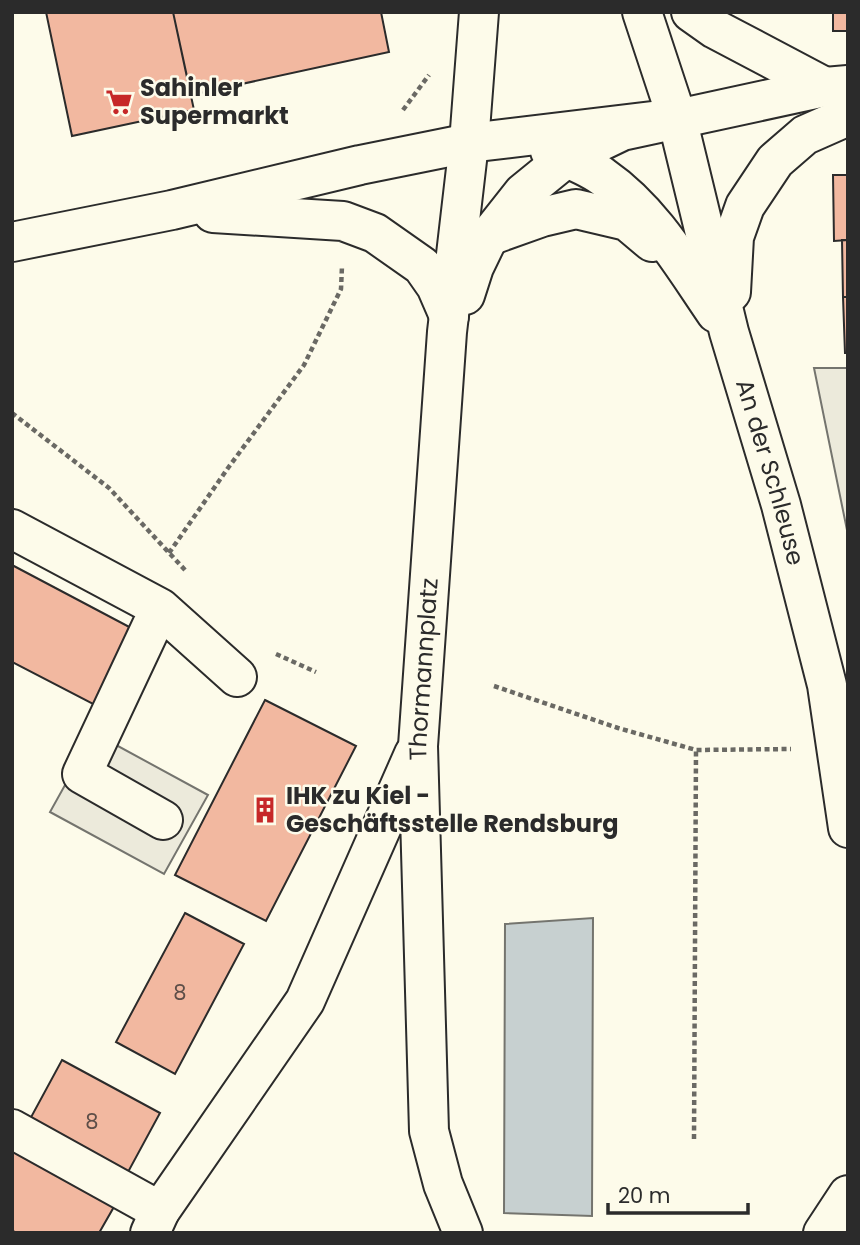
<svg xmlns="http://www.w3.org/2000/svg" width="860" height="1245" viewBox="0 0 860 1245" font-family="Poppins,sans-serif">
<rect width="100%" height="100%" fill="#fdfbea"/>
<path fill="#eceadb" stroke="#74746e" stroke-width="2" d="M814,368H848V535Z
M94,733L208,795L164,874L50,812Z"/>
<path fill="#c7d0d0" stroke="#74746e" stroke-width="2" d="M593,918L592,1216L504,1213L505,924Z"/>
<path fill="#f2b8a0" stroke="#2b2b2b" stroke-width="2" d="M46,12H173L194,110L72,136Z
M173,12H381L389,52L191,95Z
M833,12H848V31H833Z
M833,175H848V240L834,241Z
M842,240H848V297H843Z
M843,297H848V353H845Z
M12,565L135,630L95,705L12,662Z
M265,700L356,746L266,921L175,875Z
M185,913L244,944L175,1074L116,1042Z
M62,1060L160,1113L121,1185L23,1132Z
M12,1145L115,1205L99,1233H16L12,1230Z"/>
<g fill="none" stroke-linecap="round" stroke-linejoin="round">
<g stroke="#2b2b2b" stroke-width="42">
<path id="minor" d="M12,529L160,608L237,677
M160,608L82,774L163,820
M12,1129L160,1211"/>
</g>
<g stroke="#2b2b2b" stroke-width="42">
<g id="major">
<path id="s1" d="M642,12L677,118L729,332L781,505L827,685L848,828"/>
<path d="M691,12L715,29L825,87"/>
<path d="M550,151C567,158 588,166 603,177C652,211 683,265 716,313"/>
<path d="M213,213L343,221L375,233L422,266L436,286L449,316"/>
<path d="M489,236L542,217L576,209L627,221L652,242"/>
<path d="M12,242L172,210L360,165L469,143L677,118"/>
<path d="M731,292L734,237L745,206L775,161L805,135L848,116"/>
<path d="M465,295L474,267L489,236L523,193L566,158L622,131L825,87L848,85"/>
<path d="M150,1233L160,1211L305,1001L414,754"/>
<path id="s2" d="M463,1233L443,1184L429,1131L418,746L447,332L469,143L479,12"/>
<path d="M823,1233L848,1195"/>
</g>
</g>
<path stroke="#6a6964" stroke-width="4.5" stroke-dasharray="5 3.5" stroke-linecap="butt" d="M403,110L429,75
M12,413L109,488L185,570
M169,553L228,468L304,365L341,289L342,266
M276,654L316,672
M494,686L618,728L696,750L791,749
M694,1139L696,750"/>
<use href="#minor" stroke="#fdfbea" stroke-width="38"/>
<use href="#major" stroke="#fdfbea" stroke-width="38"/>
</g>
<defs>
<g id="supermarket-bare" transform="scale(2.1)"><path d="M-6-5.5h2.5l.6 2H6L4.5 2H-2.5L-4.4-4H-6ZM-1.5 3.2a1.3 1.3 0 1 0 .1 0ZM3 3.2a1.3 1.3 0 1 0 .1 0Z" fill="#c62828" stroke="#fdfbea" stroke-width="2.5" paint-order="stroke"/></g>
<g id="building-bare" transform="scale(2.1)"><path d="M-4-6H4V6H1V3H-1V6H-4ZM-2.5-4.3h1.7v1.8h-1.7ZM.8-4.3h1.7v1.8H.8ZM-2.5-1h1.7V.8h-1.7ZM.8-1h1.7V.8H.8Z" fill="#c62828" stroke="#fdfbea" stroke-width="2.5" paint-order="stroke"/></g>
</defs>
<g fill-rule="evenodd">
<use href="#supermarket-bare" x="119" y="102"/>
<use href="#building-bare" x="265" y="810"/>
</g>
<g text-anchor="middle" stroke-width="5" stroke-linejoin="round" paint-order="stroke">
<g font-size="21" fill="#5d4e48">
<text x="180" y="1000">8</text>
<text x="92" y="1129">8</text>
</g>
<g font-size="24" font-weight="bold" fill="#2b2b2b" stroke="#fdfbea" text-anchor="start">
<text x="140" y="96">Sahinler<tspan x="140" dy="28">Supermarkt</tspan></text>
<text x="286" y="804">IHK zu Kiel -<tspan x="286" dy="28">Geschäftsstelle Rendsburg</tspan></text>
</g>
<g font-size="24" fill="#2b2b2b" stroke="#fdfbea">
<text dy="8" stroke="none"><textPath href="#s1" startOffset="478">An der Schleuse</textPath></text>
<text dy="8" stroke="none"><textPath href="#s2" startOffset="570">Thormannplatz</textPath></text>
</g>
</g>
<rect width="860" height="1245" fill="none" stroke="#2b2b2b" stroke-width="28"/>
<path d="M608 1203v10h140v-10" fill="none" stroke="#2b2b2b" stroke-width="3.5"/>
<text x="618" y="1203" font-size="21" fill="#2b2b2b" stroke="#fdfbea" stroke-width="5" paint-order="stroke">20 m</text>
</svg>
